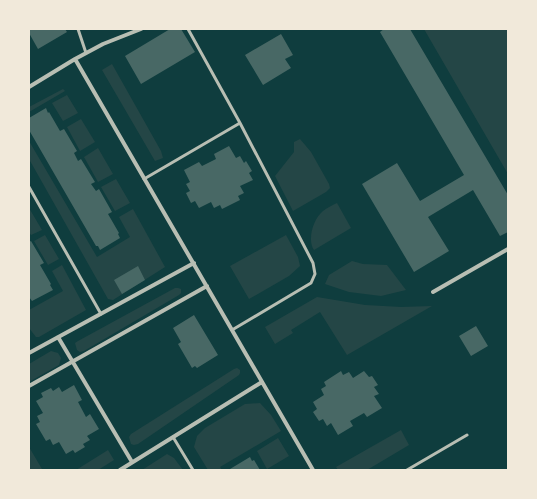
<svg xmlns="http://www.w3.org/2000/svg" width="537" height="499" viewBox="0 0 537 499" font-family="Mulish,sans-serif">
<rect width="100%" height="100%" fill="#0f3d3e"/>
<path fill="#244646" d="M424,29H508V174Z
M112,64L161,151L163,158L155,161L102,70Z
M63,89L65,91L29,112V107Z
M67,95L78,113L63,121L52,103Z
M81,119L95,142L80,151L67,127Z
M300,139L311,152L329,184L330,188L326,192L293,211L275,176L294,152V142Z
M29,141L97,257L130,237L119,217L133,209L165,267L113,300L108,299L29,159Z
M98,148L113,174L98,182L84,157Z
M116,179L130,203L115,211L101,187Z
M337,203L351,228L314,250C307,240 313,219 323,211C327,208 332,205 337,203Z
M29,208L42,230L31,235L29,232Z
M45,235L59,259L48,265L34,241Z
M286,235L298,257L300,266L289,276L249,299L230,266Z
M352,261L363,264L387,265L406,290L381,296L349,292L325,284L329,275Z
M62,265L86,310L39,337H36L29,328V310L63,291L52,271Z
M175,288H178L181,289V293L179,295L84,351L80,352L77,350L75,343L78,341Z
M317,297L365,305L401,307L432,306L347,355L320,312L291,330L293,333L275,344L265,327Z
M51,351L58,353L61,358L59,365L29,382V364Z
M237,368L240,370V373L239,375L138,444L134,445L131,444L129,437L131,434L234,369Z
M260,403L271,415L281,431L220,467L222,470H208L194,447L197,436L205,428L245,404Z
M401,430L409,445L367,470H338L336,467Z
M278,438L289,456L267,469L257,451Z
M29,447L42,469L29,470Z
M108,450L114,460L98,470H76Z
M167,454L174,458L183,470H142Z"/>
<path fill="#486865" d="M29,29H65L67,32L38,49L29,33Z
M170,29H181L195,52L141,84L125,56Z
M384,29H410L508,195V232L500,236L473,190L428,217L449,251L414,272L362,184L397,163L420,201L464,175L380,32Z
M281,34L293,55L285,59L291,68L263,85L245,55Z
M46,108L48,113L49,112L60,131L64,129L77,151L74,153L78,161L81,159L95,182L91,184L96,191L99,189L112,212L108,214L119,233L118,234L120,238L100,250L98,246H96L29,130V118Z
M229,146L236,158L240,156L244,163L246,161L252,171L249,173L253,180L240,186L244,193L238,196L240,200L222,209L220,205L214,208L211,202L199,208L195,201L191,203L186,193L190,191L186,184L190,182L184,170L199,162L202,166L216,159L214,154Z
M31,241L44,263L40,265L51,284L50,285L53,290L32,301L29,297V242Z
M138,266L145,280L122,294L114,280Z
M194,315L218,355L197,368L195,366L192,368L178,344L181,342L173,328Z
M476,326L488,346L471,356L459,336Z
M341,371L343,375L349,372L353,378L364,371L369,377L372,376L378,385L374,387L379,394L374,396L382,408L367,417L364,413L350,421L353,426L338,435L331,423L327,426L323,419L319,421L313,412L317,409L313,402L324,395L321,389L326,386L324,382Z
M74,385L82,400L78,402L86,417L90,414L99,429L87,436L90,440L83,444L85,447L75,453L73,450L66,454L59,442L53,445L50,439L46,441L36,424L40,422L37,416L43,413L36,401L43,397L41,393L51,388L53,391L59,387L62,392Z
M250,457L252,461L254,460L260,470H230V469Z"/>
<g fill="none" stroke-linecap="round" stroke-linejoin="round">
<path stroke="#b8beb3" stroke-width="3" d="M78,29L86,53
M188,29L240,123L313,263L315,274L311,283L232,330
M144,179L240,123
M29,187L101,314
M173,437L193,470
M407,470L467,435"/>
<path stroke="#b8beb3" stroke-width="4" d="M75,59L313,470
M29,87L75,59L103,44L141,29
M433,292L508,249
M58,337L132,462
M29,353L194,263
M29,386L207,286
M120,470L262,382"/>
</g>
<rect width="537" height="499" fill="none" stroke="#f1e9da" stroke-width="60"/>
</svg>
